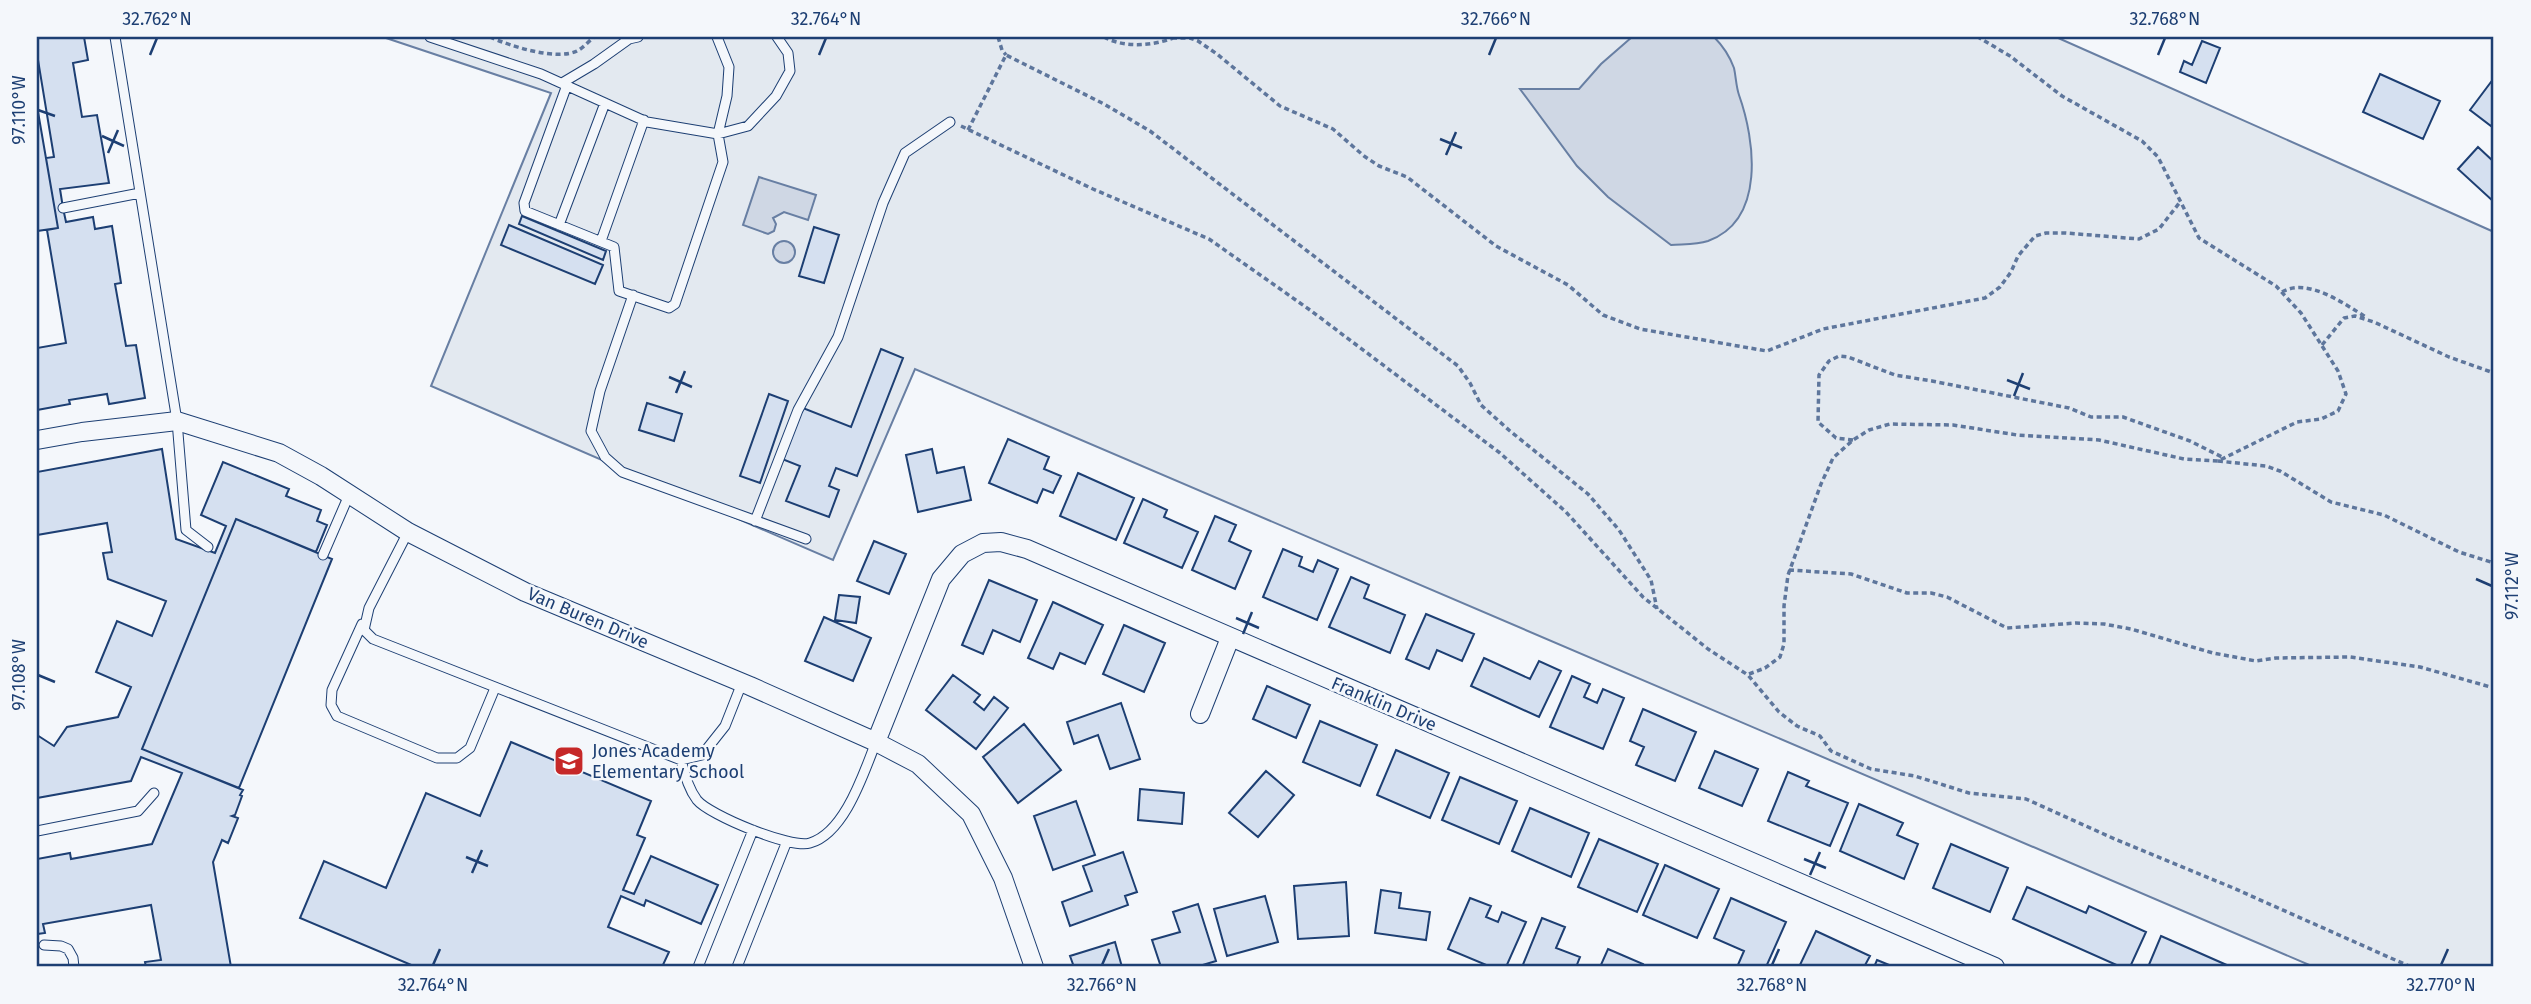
<svg xmlns="http://www.w3.org/2000/svg" width="2531" height="1004" viewBox="0 0 2531 1004" font-family="'Fira Sans',sans-serif">
<rect width="100%" height="100%" fill="#f4f7fb"/>
<path fill="#e3e9f0" stroke="#687fa3" stroke-width="2" d="M383,37H2056L2110,61L2494,232V967H2314L915,369L833,560L431,386L551,93Z"/>
<path fill="#cfd7e4" stroke="#687fa3" stroke-width="2" d="M1632,37H1714C1722,45 1730,57 1734,68C1736,77 1736,86 1739,95C1755,140 1766,220 1708,241C1696,245 1683,244 1671,245L1608,197L1577,166L1520,89H1579L1601,64Z
M759,177L816,195L808,220L784,212L773,218L776,224L774,231L768,234L743,225Z
M773 252a11 11 0 1 1 22 0a11 11 0 1 1-22 0Z"/>
<path fill="#d5e0f0" stroke="#1d3f73" stroke-width="2" d="M37,37H84L88,60L73,63L82,117L97,115L109,183L60,189L63,208L66,222L93,217L95,229L112,226L121,283L115,284L126,346L136,345L145,398L109,404L107,394L69,400L70,404L37,410V348L66,343L47,230L58,228L46,158L54,157L37,54Z
M2202,41L2220,48L2206,83L2180,72L2184,61L2192,65Z
M2380,74L2440,101L2423,139L2363,112Z
M2494,78V122L2491,126L2470,110Z
M37,106L58,228L37,231Z
M2478,147L2494,162V202L2458,169Z
M522,216L606,251L603,260L519,224Z
M509,225L603,265L595,284L501,245Z
M814,227L839,235L824,283L799,276Z
M881,349L903,358L857,476L836,468L829,486L839,490L829,517L786,501L800,466L782,459L803,408L851,427Z
M769,394L788,401L760,483L740,476Z
M647,403L682,414L674,441L639,430Z
M1008,439L1049,457L1044,469L1061,476L1053,493L1043,489L1037,503L989,483Z
M162,449L176,539L215,553L226,526L201,515L223,462L289,489L286,496L321,510L317,521L327,525L316,552L236,519L142,749L243,790L240,795L242,796L235,815L232,816L238,818L228,843L222,840L213,862L231,967H146L145,962L161,960L151,905L43,924L45,933L37,934V859L70,853L71,859L152,844L182,773L141,757L131,781L37,798V735L54,746L67,727L118,717L131,687L96,672L117,621L152,636L166,601L108,579L103,553L112,552L107,523L37,535V472Z
M932,449L937,473L964,467L971,500L918,512L906,455Z
M1078,473L1134,498L1116,540L1060,516Z
M1143,499L1167,510L1164,517L1198,532L1182,568L1124,543Z
M1215,516L1236,525L1229,541L1251,551L1235,589L1192,570Z
M236,519L332,559L239,788L142,749Z
M874,541L906,554L889,594L857,581Z
M1283,549L1302,557L1299,566L1313,572L1318,560L1338,569L1317,620L1263,597Z
M1351,577L1369,585L1364,598L1405,615L1390,653L1329,627Z
M989,580L1037,600L1020,642L993,630L983,654L962,645Z
M839,595L860,597L856,623L835,620Z
M1053,602L1103,625L1085,664L1060,653L1053,669L1028,658Z
M1426,614L1474,634L1462,661L1437,650L1429,669L1406,659Z
M824,617L871,638L853,681L805,661Z
M1124,625L1165,643L1144,692L1103,674Z
M1484,658L1530,679L1539,661L1561,671L1539,717L1471,686Z
M953,675L980,695L974,702L984,710L994,697L1008,708L976,749L926,710Z
M1572,676L1590,684L1584,697L1597,703L1603,689L1624,698L1603,749L1550,727Z
M1267,686L1310,705L1296,738L1253,719Z
M1121,703L1140,759L1110,769L1098,735L1074,744L1067,722Z
M1643,709L1696,732L1675,781L1636,765L1644,747L1630,741Z
M1320,721L1377,745L1360,786L1303,762Z
M1024,724L1061,770L1018,803L983,757Z
M511,742L651,801L637,835L645,838L623,890L634,894L651,856L718,885L701,924L646,900L644,906L621,896L608,927L669,952L662,967H416L300,918L324,861L386,888L426,793L480,816Z
M1396,750L1449,773L1430,818L1377,795Z
M1715,751L1758,769L1742,806L1699,788Z
M1266,771L1294,795L1258,837L1229,813Z
M1788,772L1809,781L1806,786L1848,803L1830,846L1768,821Z
M1460,777L1517,801L1499,844L1442,820Z
M1140,789L1184,793L1182,824L1138,820Z
M1076,801L1095,855L1053,870L1034,816Z
M1859,804L1903,823L1897,835L1918,844L1904,879L1840,851Z
M1530,808L1589,833L1571,877L1512,851Z
M1599,839L1658,864L1637,912L1578,887Z
M1951,844L2008,868L1990,912L1933,888Z
M1123,852L1137,892L1125,896L1128,905L1070,926L1062,902L1092,891L1083,866Z
M1665,865L1719,889L1697,938L1643,915Z
M1346,882L1349,936L1298,939L1294,886Z
M2027,887L2086,913L2089,906L2146,932L2130,967H2121L2013,919Z
M1381,890L1401,893L1399,908L1430,912L1426,940L1375,933Z
M1265,896L1278,942L1227,956L1214,909Z
M1470,898L1491,906L1486,917L1498,922L1502,912L1526,922L1506,967H1491L1448,949Z
M1731,898L1786,922L1766,967H1737L1744,951L1714,938Z
M1198,904L1216,961L1196,967H1161L1152,940L1180,932L1173,912Z
M1542,918L1565,927L1556,948L1580,957L1576,967H1522Z
M1816,931L1870,956L1864,967H1799Z
M2161,936L2229,966V967H2148Z
M1115,942L1122,967H1074L1070,956Z
M1608,949L1643,964L1642,967H1600Z
M1877,960L1894,967H1874Z"/>
<g fill="none" stroke-linecap="round" stroke-linejoin="round">
<g stroke="#1d3f73" stroke-width="11">
<path id="lane" d="M115,37L177,421L186,530L208,547
M430,37L541,74L647,122L718,134L748,126L776,96L790,71L788,53L777,37
M562,83L594,64L629,39L638,37
M567,85L524,203L525,211L614,247L619,291L669,308L675,304L723,162L718,134L727,96L729,67L717,37
M63,208L140,193
M559,225L605,103
M601,241L644,120
M633,295L600,391L591,431L605,457L622,472L806,539
M755,521L798,410L838,337L883,203L905,153L950,122
M408,532L369,608L364,630L373,639L681,760L702,755L725,726L742,683
M323,555L349,495
M362,624L332,690L331,705L337,716L437,758H457L470,748L495,688
M681,760C685,774 688,788 697,800C709,815 791,849 810,843C845,833 864,772 876,742
M37,831L138,811L154,793
M44,945L61,946L68,949L73,958L74,967
M698,967L753,830
M737,967L787,841"/>
</g>
<g stroke="#1d3f73" stroke-width="20">
<path id="street" d="M37,440L82,432L177,421L279,453L321,476L408,532L525,592L750,686L876,742L918,764L971,814L1003,878L1034,967
M1200,714L1230,638
M876,742L941,579L962,554L983,543L1001,542L1027,549L1995,967"/>
</g>
<path stroke="#5e769c" stroke-width="3.5" stroke-dasharray="5 3.5" stroke-linecap="butt" d="M490,37C510,46 556,61 577,51C583,48 589,41 594,37
M998,37L1002,50L1006,55
M1104,37C1124,48 1152,46 1173,38
M1172,38H1190L1198,41L1217,54L1280,106L1333,129L1364,156L1379,166L1407,177L1496,246L1568,285L1603,315L1640,329L1767,351L1823,329L1985,298L2000,287L2011,272L2018,256L2035,236L2046,233H2066L2139,239L2159,229L2180,202
M961,126L1093,189L1209,239L1310,310L1500,453L1566,512L1643,597L1708,649L1748,675L1779,712L1797,726L1820,736L1831,751L1871,769L1915,776L1969,793L2026,799L2117,840L2231,887L2411,967
M968,130L1006,55L1104,104L1150,131L1458,366L1470,383L1481,405L1510,431L1588,494L1619,530L1651,580L1657,609
M2282,292C2308,277 2344,304 2366,317
M2322,345L2344,318L2355,316L2374,322L2449,357L2494,373
M1853,440L1836,438L1818,422L1819,375L1829,361L1839,356L1848,357L1895,375L1932,381L2069,408L2091,417H2123L2190,441L2224,458
M2218,461L2266,466L2280,471L2331,502L2384,515L2459,552L2494,563
M1789,570L1851,574L1907,593H1931L1947,597L2007,628L2076,623L2104,624L2131,629L2213,653L2256,661L2276,658L2350,657L2420,667L2494,688
M1749,674L1765,668L1780,657L1784,644V606L1788,575L1821,484L1833,458L1853,440L1869,430L1890,424L1953,425L2017,435L2099,440L2184,459L2218,461L2297,422L2321,419L2338,411L2346,394L2338,371L2301,313L2276,286L2199,238L2158,157L2142,141L2062,96L2010,56L1978,37"/>
<use href="#lane" stroke="#f4f7fb" stroke-width="9"/>
<use href="#street" stroke="#f4f7fb" stroke-width="18"/>
</g>
<path fill="none" stroke="#1d3f73" stroke-width="2.5" d="M150,55L157,38M819,55L826,38M1489,55L1496,38M2158,55L2165,38M38,110L55,116M102,136L124,146M1440,139L1462,148M108,153L118,130M1446,155L1456,132M669,377L692,387M2007,380L2030,389M676,393L685,371M2014,396L2023,373M2476,579L2492,586M1236,618L1259,628M1243,634L1252,612M38,675L55,682M466,857L488,866M1804,859L1826,868M472,873L482,850M1810,875L1820,852M433,965L440,949M1102,965L1109,949M1772,965L1779,949M2441,965L2448,949"/>
<defs>
<g id="school-square" transform="scale(1.575)"><rect x="-9" y="-9" width="18" height="18" rx="4" fill="#c62828" stroke="#f4f7fb"/><path d="M0-5L7-2L0 1L-7-2ZM-4 1L0 2.5L4 1V4Q0 6-4 4Z" fill="#fff"/></g>
</defs>
<g fill-rule="evenodd">
<use href="#school-square" x="569" y="761"/>
</g>
<g text-anchor="middle" stroke-width="5" stroke-linejoin="round" paint-order="stroke">
<g font-size="18" fill="#1d3f73" stroke="#f4f7fb">
<text transform="translate(588 618) rotate(23)" y="6">Van Buren Drive</text>
<text transform="translate(1384 704) rotate(23)" y="6">Franklin Drive</text>
</g>
<g font-size="18" fill="#1d3f73" stroke="#f4f7fb" text-anchor="start">
<text x="592" y="757">Jones Academy<tspan x="592" dy="21">Elementary School</tspan></text>
</g>
</g>
<rect width="2531" height="1004" fill="none" stroke="#f4f7fb" stroke-width="77"/>
<rect x="38" y="38" width="2454" height="927" fill="none" stroke="#1d3f73" stroke-width="2.5"/>
<g font-size="18" text-anchor="middle" fill="#1d3f73">
<text x="157" y="25">32.762°N</text>
<text x="826" y="25">32.764°N</text>
<text x="1496" y="25">32.766°N</text>
<text x="2165" y="25">32.768°N</text>
<text transform="translate(19 110) rotate(-90)" y="6">97.110°W</text>
<text transform="translate(2512 586) rotate(-90)" y="6">97.112°W</text>
<text transform="translate(19 675) rotate(-90)" y="6">97.108°W</text>
<text x="433" y="991">32.764°N</text>
<text x="1102" y="991">32.766°N</text>
<text x="1772" y="991">32.768°N</text>
<text x="2441" y="991">32.770°N</text>
</g>
</svg>
